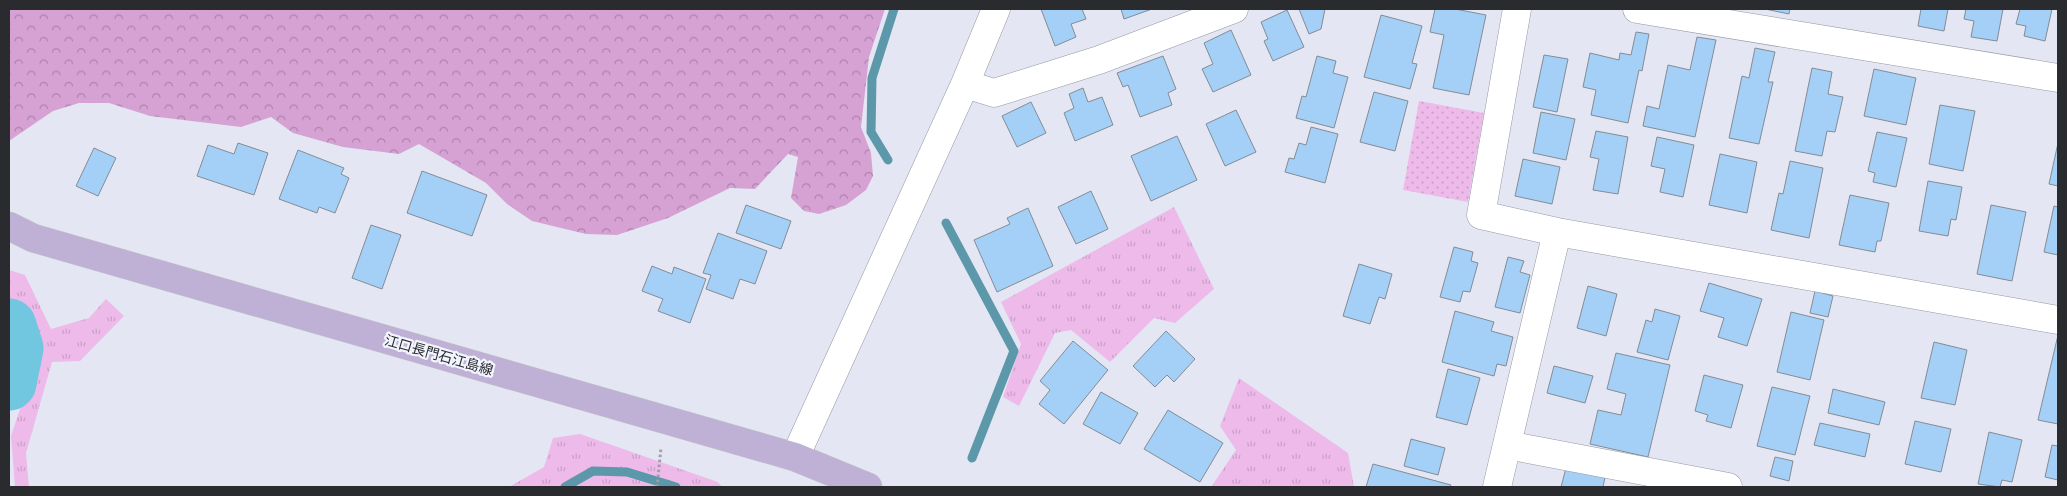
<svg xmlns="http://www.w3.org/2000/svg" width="2067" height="496" viewBox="0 0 2067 496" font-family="'PT Serif','Noto Sans JP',serif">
<defs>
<pattern id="grass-tufts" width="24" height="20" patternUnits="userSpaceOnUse" patternTransform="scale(1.25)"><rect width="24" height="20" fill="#edbae9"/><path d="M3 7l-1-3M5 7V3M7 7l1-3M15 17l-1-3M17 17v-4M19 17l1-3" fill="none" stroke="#cba0c8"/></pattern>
<pattern id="forest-crowns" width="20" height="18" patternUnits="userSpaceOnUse" patternTransform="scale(1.25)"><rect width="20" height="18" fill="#d6a1d3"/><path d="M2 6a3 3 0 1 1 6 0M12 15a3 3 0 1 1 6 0" fill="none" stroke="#ae83ac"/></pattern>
<pattern id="garden-dots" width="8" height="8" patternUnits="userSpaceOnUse" patternTransform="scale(1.25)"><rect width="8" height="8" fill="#edbae9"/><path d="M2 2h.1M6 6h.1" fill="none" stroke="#cba0c8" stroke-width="1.8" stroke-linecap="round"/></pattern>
</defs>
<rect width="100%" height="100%" fill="#e4e7f3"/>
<path fill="url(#grass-tufts)" d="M1174,207L1214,289L1175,323L1154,318L1110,362L1071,330L1055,333L1019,406L1003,397L1021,344L1001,302Z
M9,270L25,275L51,329L89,318L106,299L124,316L80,361L52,362L26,453L29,487H15L11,436L37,358L23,316L9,300Z
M1239,378L1348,453L1354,487H1211L1236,450L1220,426Z
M580,434L718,482L722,487H509L544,467L553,438Z"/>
<path fill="url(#forest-crowns)" d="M9,9H885L869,57L861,127L871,153L873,176L866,190L846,205L819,214L804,211L791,198L798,157L788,154L755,189L730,188L668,218L617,235L586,234L532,221L507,204L486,183L419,144L399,154L343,147L293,133L271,117L241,127L150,116L109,103H79L53,111L9,141Z"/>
<path fill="url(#garden-dots)" d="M1419,101L1484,113L1468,202L1403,190Z"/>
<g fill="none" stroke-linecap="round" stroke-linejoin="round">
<path stroke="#5c98aa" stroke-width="9" d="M888,160L871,132L872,78L894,9
M946,223L1014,351L972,458
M565,487L593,471L627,472L676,487"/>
<path stroke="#71c7df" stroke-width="55" d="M9,326L16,348L9,383"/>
</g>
<path fill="#a4d0f7" stroke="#838c95" d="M1041,9H1082L1086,19L1071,24L1076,37L1055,46Z
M1121,9H1152L1124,19Z
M1299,9H1325L1321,29L1309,34Z
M1435,9H1455L1486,15L1469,95L1433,88L1444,35L1430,32Z
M1765,9H1790L1789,14Z
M1921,9H1948L1944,31L1918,26Z
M1966,9H2003L1997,41L1971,37L1974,21L1964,19Z
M2020,9H2052L2045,41L2024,36L2026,26L2016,24Z
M1287,10L1304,47L1273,61L1264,41L1268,39L1261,22Z
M1381,15L1422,26L1412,63L1417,64L1410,89L1364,77Z
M1231,30L1251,75L1213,92L1202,69L1213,64L1204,43Z
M1636,32L1649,34L1642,71L1639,70L1628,123L1591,115L1596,90L1583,87L1590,53L1619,60L1620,53L1631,55Z
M1697,37L1716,40L1695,137L1643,126L1647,106L1659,109L1668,65L1690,70Z
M1755,48L1775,52L1768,82H1773L1759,144L1729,138L1742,76L1749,78Z
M1544,55L1568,59L1557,112L1533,107Z
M1163,56L1176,89L1168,93L1172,105L1140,117L1128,85L1123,87L1117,73Z
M1317,56L1336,61L1333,73L1348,77L1334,128L1296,118L1302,96L1306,97Z
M1812,68L1832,72L1828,94L1843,97L1835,132L1827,131L1822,156L1795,151Z
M1874,69L1916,78L1906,125L1864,116Z
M1083,88L1088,102L1102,97L1113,125L1075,141L1064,113L1074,108L1069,94Z
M1374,92L1408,101L1395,151L1360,142Z
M1031,102L1046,133L1017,147L1002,116Z
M1940,105L1975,111L1963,171L1929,164Z
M1236,110L1256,152L1225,166L1206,124Z
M1541,112L1575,119L1566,160L1533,153Z
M1311,127L1338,134L1325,183L1285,172L1289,158L1294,159L1299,143L1306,145Z
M1596,131L1628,137L1618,194L1593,190L1599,159L1590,157Z
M1877,132L1907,138L1896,187L1873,182L1875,173L1868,171Z
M1177,136L1197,180L1151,201L1131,156Z
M1657,137L1694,145L1683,197L1660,192L1665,169L1651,166Z
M238,143L268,153L254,195L197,176L208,145L234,154Z
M2058,143V186L2049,184Z
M94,148L116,158L98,196L76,186Z
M298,150L344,168L341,174L349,178L335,213L319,207L317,213L279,199Z
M1720,154L1757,162L1747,213L1709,205Z
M1523,159L1560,167L1552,204L1515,196Z
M1790,161L1823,168L1809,238L1771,230L1779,193L1783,194Z
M422,171L487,195L472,236L407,213Z
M1928,181L1962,187L1956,220L1951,219L1948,236L1919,231Z
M1091,191L1108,229L1076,244L1058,207Z
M1850,195L1889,203L1881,241H1877L1875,252L1839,245Z
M746,205L791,221L781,249L736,233Z
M1991,205L2026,212L2012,281L1977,274Z
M2054,206L2058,207V255L2044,252Z
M1028,208L1053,266L997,292L974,240L1010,224L1007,218Z
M371,225L401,235L382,289L352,278Z
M718,233L767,251L755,284L740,279L733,299L706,289L711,275L703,273Z
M1454,247L1473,252L1471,261L1478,263L1470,292L1463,291L1460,302L1440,297Z
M1508,257L1524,261L1520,272L1530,275L1520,313L1495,307Z
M1359,264L1392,274L1385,299L1379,297L1370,324L1343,316Z
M652,266L672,274L674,267L706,279L690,323L658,311L663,299L642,291Z
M1709,283L1762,299L1747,346L1718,337L1724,318L1700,311Z
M1588,286L1617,294L1606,336L1577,328Z
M1815,291L1833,296L1828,317L1810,313Z
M1655,309L1680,316L1668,360L1637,352L1646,320L1652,322Z
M1455,311L1494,322L1491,331L1513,337L1506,366L1497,364L1494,376L1442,362Z
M1791,312L1824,320L1810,380L1777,372Z
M1166,331L1195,359L1174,382L1167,375L1155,387L1133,366Z
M2058,335V424L2038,420Z
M1073,341L1108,370L1064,424L1039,404L1050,390L1040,381Z
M1934,342L1967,350L1955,405L1921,398Z
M1616,353L1670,365L1648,457L1590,444L1598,410L1621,415L1626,394L1607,389Z
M1554,366L1593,376L1585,403L1547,393Z
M1448,369L1480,378L1467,425L1436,417Z
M1704,375L1743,385L1731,428L1706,421L1708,415L1695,411Z
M1772,387L1810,396L1795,455L1757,446Z
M1833,389L1885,402L1879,425L1828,413Z
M1101,392L1138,413L1120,444L1083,424Z
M1168,410L1223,443L1200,482L1144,449Z
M1915,421L1951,429L1941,472L1905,464Z
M1820,423L1870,434L1865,457L1814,445Z
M1989,432L2022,440L2012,482L2002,480L2000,487L1978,484Z
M1411,439L1445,448L1438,475L1404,466Z
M2052,445L2058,446V480L2045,477Z
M1775,457L1793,461L1789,481L1770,476Z
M1373,464L1451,485L1450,487H1366Z
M1566,468L1605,477L1603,487H1561Z"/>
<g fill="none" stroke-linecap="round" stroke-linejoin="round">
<g stroke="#9598a3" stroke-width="29">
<path id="minor" d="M1637,9L2058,78
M965,84L994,93L1099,60L1234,9
M1557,232L2058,320
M1507,445L1728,487
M795,457L965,84L996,9
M1497,487L1557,232L1481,215L1517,9"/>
</g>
<g stroke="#c8c8c9" stroke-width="29">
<path id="major" d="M9,226L33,238L795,457L868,487"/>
</g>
<path stroke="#9ea0a9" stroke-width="3" stroke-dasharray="2.5 2.5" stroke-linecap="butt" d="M657,487L661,448"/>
<use href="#minor" stroke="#fff" stroke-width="28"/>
<use href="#major" stroke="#beb1d5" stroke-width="28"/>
</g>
<g text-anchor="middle" stroke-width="4.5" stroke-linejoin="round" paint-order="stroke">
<g font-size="14" fill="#2a2b2f" stroke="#f2f4fe">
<text transform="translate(439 355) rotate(16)" y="5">江口長門石江島線</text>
</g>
</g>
<rect width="2067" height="496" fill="none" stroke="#2a2b2f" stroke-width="20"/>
</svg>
